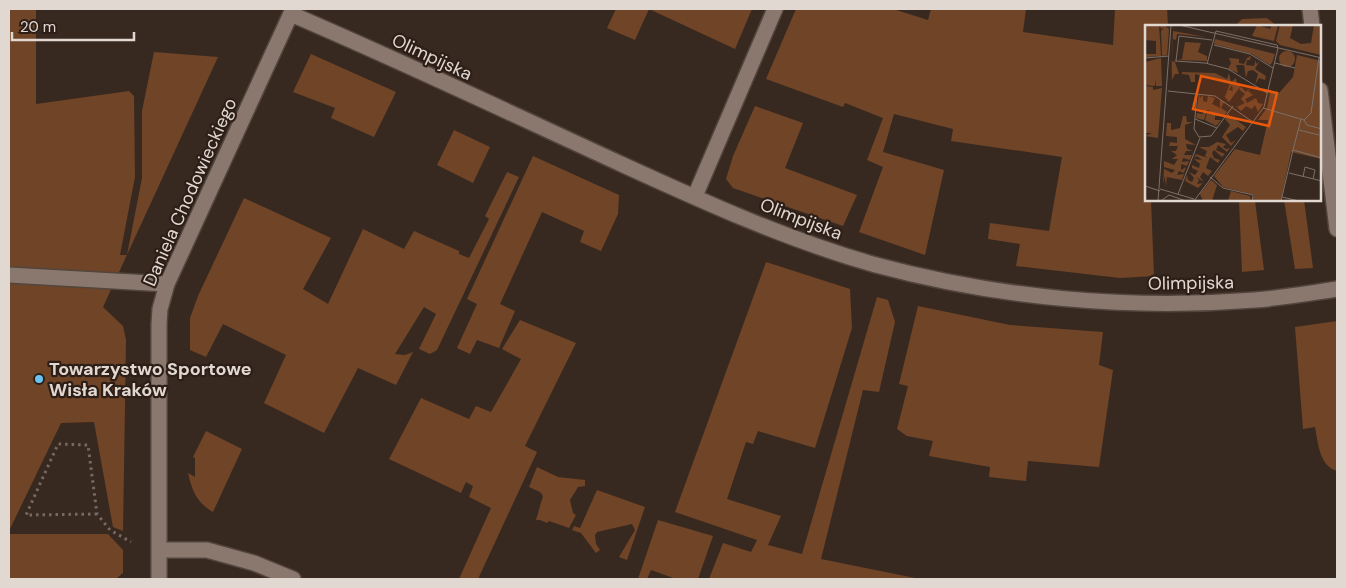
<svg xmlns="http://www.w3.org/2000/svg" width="1346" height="588" viewBox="0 0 1346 588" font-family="'DM Sans',sans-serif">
<rect width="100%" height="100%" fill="#382920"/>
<path fill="#704427" d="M9,9H36V104L129,91L134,96L135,177L120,255H127L142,178V111L154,52L218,57L103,307L123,326L126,340L123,531L113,527L94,422L61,423L9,531Z
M616,9H752L735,49L649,9L635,40L607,28Z
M796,9H893L928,20L931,9H1026L1023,32L1113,45L1115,9H1167L1168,26H1146V200H1151L1154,276L1120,278L1016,266L1020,244L988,239L990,223L1049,231L1062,157L951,141L953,129L894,114L883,152L944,170L925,255L859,232L883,167L867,160L883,118L845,103L843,107L766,79Z
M1267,18L1277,26H1235L1242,19Z
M311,54L396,92L374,137L331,118L335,108L293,92Z
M755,106L803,123L785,168L857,195L843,226L733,188L726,179L733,156Z
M454,130L490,147L473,183L437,165Z
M533,156L619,195L618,214L601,251L580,242L584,231L542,212L500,304L515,311L499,348L477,340L470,354L457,348L477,304L467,299Z
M507,172L519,177L437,350L430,354L419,349L436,314L424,307L395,354L405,355L413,352L396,385L358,368L324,433L264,403L286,355L223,324L206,357L190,350V318L198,296L244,198L331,238L303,289L328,304L363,229L404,249L414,231L459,251V254L469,258L489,219L485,216Z
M1239,200H1258L1255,201L1264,270L1242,272Z
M1284,200H1304L1313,268L1295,269Z
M766,262L850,289L852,328L815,448L758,431L753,444L746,442L727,499L781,516L768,545L802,554L877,297L888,300L895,322L879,392L863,390L821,559L920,579H709L723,543L751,552L757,540L675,512Z
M918,306L1010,325L1103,332L1099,365L1113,370L1099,467L1028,461L1026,481L989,477L990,467L929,456L933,441L907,436L897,429L908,386L899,384Z
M520,320L576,343L525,446L537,452L478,579H459L491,508L469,497L473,486L466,482L461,493L389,459L421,398L469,419L476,406L491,412L521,359L502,349Z
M1337,321V471C1319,466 1318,442 1315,427L1303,429L1295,327Z
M206,431L242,449L213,512C197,503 192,491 188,473L195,477V458L193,457Z
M537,467L558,477L585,480V486L578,487L570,500L573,513L576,515L569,528L549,521L547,523L540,520H536L543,496L540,492L529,487Z
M597,490L645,507L627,560L619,557L635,530L632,524L597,532L595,535L596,544L600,550L596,553L581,533L572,530L574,526L580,528Z
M658,520L713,536L698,579H676L651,570L647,579H638Z
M9,534H108L123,550V573L116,579H9Z"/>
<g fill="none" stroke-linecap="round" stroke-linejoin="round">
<g stroke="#52453d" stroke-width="18">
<path id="minor" d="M1310,9L1312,26
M291,14C401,61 510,113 619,163C702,201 787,240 876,265C998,298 1129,310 1255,300C1282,298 1310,293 1337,289
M1320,90L1337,229
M695,196L775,9
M9,275L167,284
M159,550H207L254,563L293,579
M159,579V324L160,309L167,284L293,9"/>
</g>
<path stroke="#776962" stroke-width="3" stroke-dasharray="2.5 4" stroke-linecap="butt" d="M97,514L26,515L58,444L88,445L97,514L110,530L131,542"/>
<use href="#minor" stroke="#8a786e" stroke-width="15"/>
</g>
<circle fill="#6ac3f1" stroke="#2d1f17" stroke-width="2" cx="39" cy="379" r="5"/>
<g text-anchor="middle" stroke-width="4.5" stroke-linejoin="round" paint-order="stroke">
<g font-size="18" fill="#e2d8d2" stroke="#2d1f17">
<text transform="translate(432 57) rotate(25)" y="6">Olimpijska</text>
<text transform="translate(190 192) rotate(-66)" y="6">Daniela Chodowieckiego</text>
<text transform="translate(801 219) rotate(21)" y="6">Olimpijska</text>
<text transform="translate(1191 283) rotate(-1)" y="6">Olimpijska</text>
</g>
<g font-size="18" font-weight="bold" fill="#e2d8d2" stroke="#2d1f17" text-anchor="start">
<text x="49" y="375">Towarzystwo Sportowe<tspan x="49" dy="21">Wisła Kraków</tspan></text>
</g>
</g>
<g transform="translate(1145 25)">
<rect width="176" height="176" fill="#382920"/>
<path d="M0,0H14L16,31L0,32V29H11V16L0,15ZM15,0H19L24,4L22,30L17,31L16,6L19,2L16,4ZM112,0L125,4L127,0H133L129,16L107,11ZM135,0H148L145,13L156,19L166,18L169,0H176V30L135,20L131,16ZM28,6L61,12L32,9L31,15L28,14L27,36L30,37L34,49H30L27,55V41L26,56ZM40,17L56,18L53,27L62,31V36L33,35L37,34ZM152,30L176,36V134L146,127L136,175L107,176L109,170L78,162L69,151L90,124L115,130L123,95H113L122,83L126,63V67L134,68L148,52ZM106,31L105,35H102L101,40L109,41L111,35V39L114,37L110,44L121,51L120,55L114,53L110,60L113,49L108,45L103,46L101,53L99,40H91L93,48L83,44L86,38L84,33L94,34V38L99,39L102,33ZM16,33L17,61H11V53L10,61L0,60V37ZM37,47L70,48L82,54L84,48L86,57L91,53L92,59H97L84,77L80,72L84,65L88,66L87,60L79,73L85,59L50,49V57H46L44,50L37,49ZM1,61L8,62V65L17,63L13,113L0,111L7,108H0ZM96,62L101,67L106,62L103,66L108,70L100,74L102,78L111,73L113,78L118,79L113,87L110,80L107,84L101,81L96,86L92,82L100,78L96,74L100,69L94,64ZM54,69L55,73L58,70V76L62,77L63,71L70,73L67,79L75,83V75L79,77L76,83L82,87L79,91H70V95H76L71,101L60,95L62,88L66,90L64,85H62L59,95L51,93L52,88L58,89L59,85L52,83ZM83,89L101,102L98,106L93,102L81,110L86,118L91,115L86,121L77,112L85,100L80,94ZM38,91H41L42,97H48L40,100V114L51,120L41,119L42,124L48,126H41L39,130H47L45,135L38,133L37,137L44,136L42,141L36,139V145L41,142L39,148L34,146L32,150L39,149L37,155L22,152L21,162L20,151L18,159L19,144L27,148L30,145L19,142V136L29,140L33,134H27L32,130L26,126H31L33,121H24L25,117L32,118V112L21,111L22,98H26V105L35,103ZM72,117L81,119L78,122L81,124L85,123L82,127L73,120L71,125L80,129L77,132L69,125L67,128L69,133L75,135L73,138L65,132L61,143L67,146L63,151L58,147L55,152L59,157L51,152L54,155L52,159L58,158L53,163L40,156L42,150L43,155L47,157L49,153L44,147L50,150L53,146L47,143V140L54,143L55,139L49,134L57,135L52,131L49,133L51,129L63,133L60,131L62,126L54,122H64ZM66,155L72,160L67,176H58L55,169ZM86,166L105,171L106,176H83Z" fill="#704427"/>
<path d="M113,2L124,5L127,14L111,10ZM70,14L130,29L127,38L125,40L107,29L69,19ZM134 34a8 8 0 1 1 16 0a8 8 0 1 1-16 0Z" fill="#704427"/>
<path fill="none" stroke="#7c6f67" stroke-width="1" d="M34,0L177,33M69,20L105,29L128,43M0,33L24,31M30,36L60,38L83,44L122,68M31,36L34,11L67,15M130,38L150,43M23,66L70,71L108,97M52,68L49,104L54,112L66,111L88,81M118,83L159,95L166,88L174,33M50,94L72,103M156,94L148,125L177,133M159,95L162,100L177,104M154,105L174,110M144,148L177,156M65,152L78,163L108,170L107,176M158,152L160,142L170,145L168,154M0,161L15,166M15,164L49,174M33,169L55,113M137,172L154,176M13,176L26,0M16,176L24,170L41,176M49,176L119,82L133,23L132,20L71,6L62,39M136,176L148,125"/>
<path fill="#e8590c" fill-opacity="0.15" stroke="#e8590c" stroke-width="2.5" d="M56,51L132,68L124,101L48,84Z"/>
<rect width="176" height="176" fill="none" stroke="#e2d8d2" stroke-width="2.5"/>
</g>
<rect width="1346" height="588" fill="none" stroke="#e2d8d2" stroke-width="20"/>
<path d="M12 32v8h122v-8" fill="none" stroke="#e2d8d2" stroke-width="2.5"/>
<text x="20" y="32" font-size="15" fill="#e2d8d2" stroke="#2d1f17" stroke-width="4" paint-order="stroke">20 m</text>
</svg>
